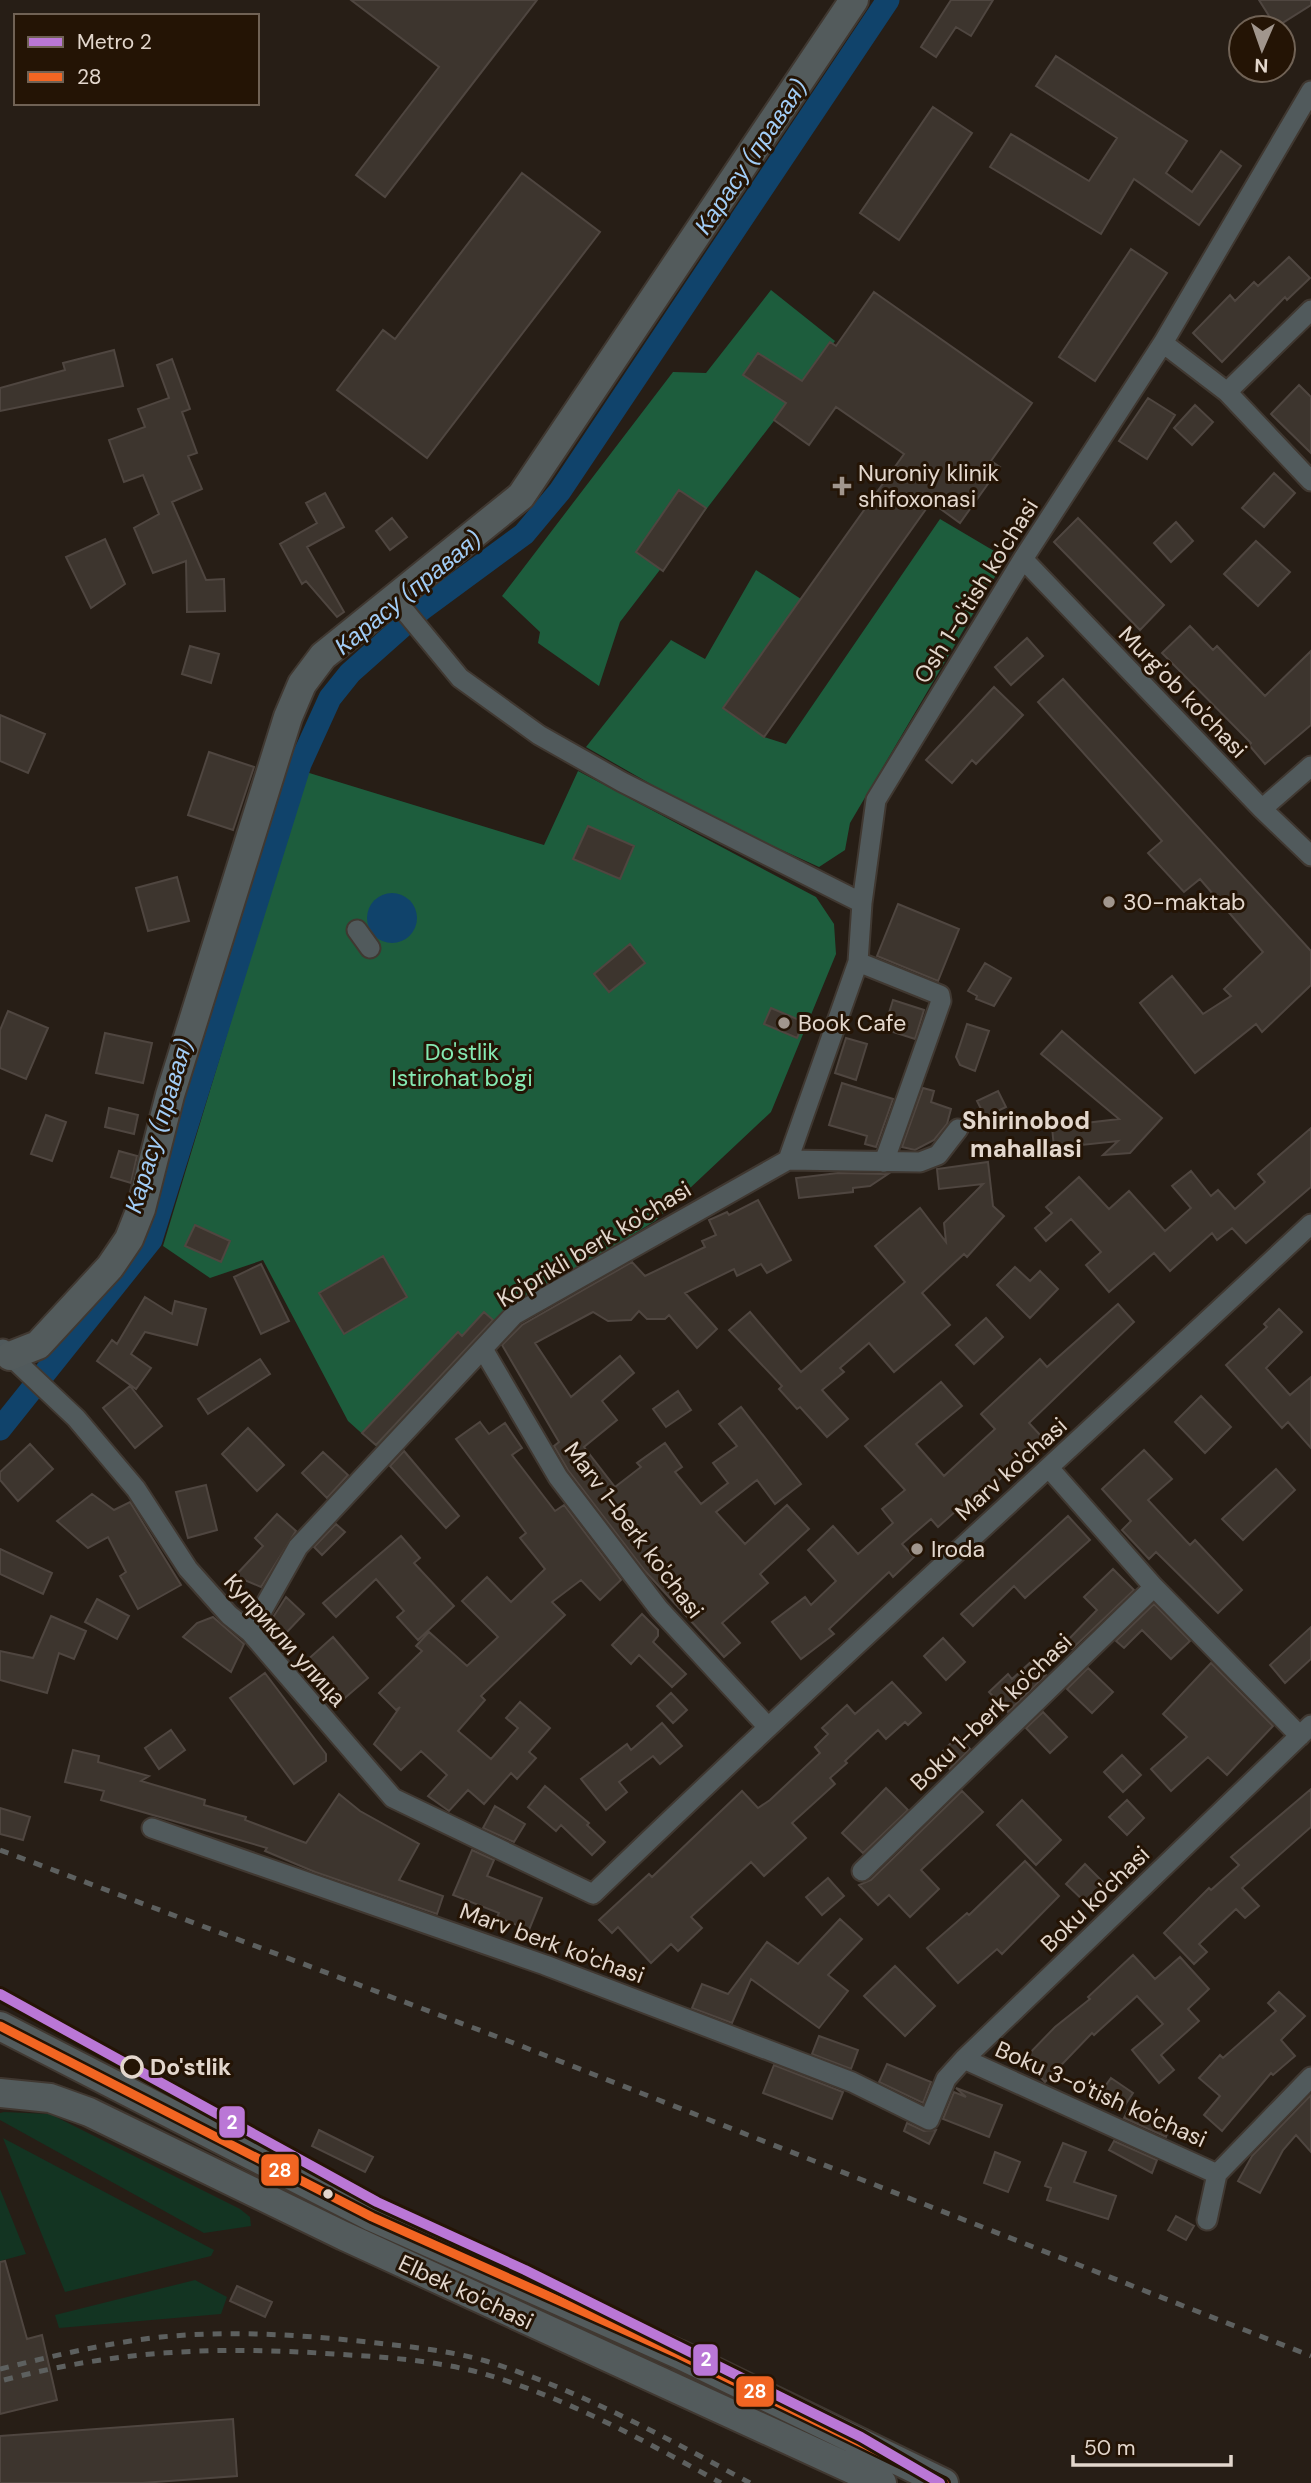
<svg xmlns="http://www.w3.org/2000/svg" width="1311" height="2483" viewBox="0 0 1311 2483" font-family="'DM Sans',sans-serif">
<rect width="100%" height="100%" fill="#271e16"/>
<path fill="#133422" d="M4,2112L50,2114L240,2209L250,2217L251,2226L204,2233L0,2120V2113Z
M3,2138L214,2250L211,2256L65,2292Z
M0,2189L26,2254L0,2261Z
M195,2280L227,2297L221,2314L59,2328L55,2315Z"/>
<path fill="#1d5d3d" d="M771,290L835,341L620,622L599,686L538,643L540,632L502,596L673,372L706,373Z
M940,519L1006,558L850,823L845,850L819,867L703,814L586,747L671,640L705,659L756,570L801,599L723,708L764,737L786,744Z
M578,771L816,897L834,924L836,954L771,1112L655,1221L507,1312L378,1448L348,1421L263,1260L210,1278L163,1246L306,772L544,845Z"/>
<path fill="#10436b" d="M367 918a25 25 0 1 1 50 0a25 25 0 1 1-50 0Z"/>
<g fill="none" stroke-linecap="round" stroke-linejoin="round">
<path stroke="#10436b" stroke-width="23" d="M0,1429L151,1240L300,764L330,698L350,673L422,609L524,534L560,491L888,0"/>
</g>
<path fill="#3d352e" stroke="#4f4640" stroke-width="2" d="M351,0H537L385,197L356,175L439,67Z
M951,0H993L971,36L956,27L936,57L921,47Z
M1259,0H1311V5L1276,27Z
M1056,56L1187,141L1166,173L1192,192L1221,151L1241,166L1199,225L1134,179L1101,234L990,167L1011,134L1089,181L1117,138L1036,86Z
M933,107L972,133L899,240L860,213Z
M522,173L600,232L427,458L337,390L383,330L395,339Z
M1131,249L1167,273L1095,381L1059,357Z
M1289,257L1310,278L1287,300L1285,297L1222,362L1193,333L1230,295L1235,301L1254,282L1258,286Z
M874,292L1032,403L991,461L1000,467L960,523L931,502L764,737L723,708L904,454L836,407L809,445L774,420L786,403L743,375L758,353L802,381L830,342L836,346Z
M114,350L123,386L0,411V388L65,370L63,363Z
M172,359L190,409L182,412L197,453L188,456L202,489L172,502L206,580L224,579L225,611L187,612L186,561L153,573L134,528L159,514L143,475L124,482L109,440L145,427L138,409L169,398L157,365Z
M1299,385L1311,397V453L1271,414Z
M1148,398L1175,415L1147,459L1119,441Z
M1195,405L1213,422L1192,445L1174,428Z
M1274,473L1295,493L1264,527L1242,508Z
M679,490L706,508L663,571L636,552Z
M325,493L344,527L307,547L344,612L337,617L306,581L302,584L280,544L317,523L306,503Z
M392,518L407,537L390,550L376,531Z
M1078,518L1164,605L1140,630L1054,542Z
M1176,522L1193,541L1171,562L1154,543Z
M105,539L125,584L91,608L66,557Z
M1256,541L1290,572L1258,606L1224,574Z
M1190,626L1213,650L1217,646L1265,696L1311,651V725L1265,764L1249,745L1251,743L1162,653Z
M1027,638L1043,656L1011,685L995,667Z
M190,646L219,654L211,683L182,674Z
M1063,679L1311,951V985L1262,1032L1256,1024L1195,1073L1140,1003L1172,976L1203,1014L1231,996L1224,989L1263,952L1200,879L1184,892L1148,853L1162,841L1038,702Z
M994,687L1023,715L976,764L972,760L952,783L926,760Z
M0,715L45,734L28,773L0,761Z
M209,752L254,767L233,830L188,815Z
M588,826L634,846L620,879L573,859Z
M177,877L189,921L148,931L136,888Z
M898,904L959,929L938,981L877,956Z
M630,944L645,963L609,992L594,974Z
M985,963L1011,978L994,1006L976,999L977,996L968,991Z
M893,1000L924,1010L915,1039L884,1029Z
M771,1008L804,1022L797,1038L764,1024Z
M8,1011L48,1028L26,1079L0,1068V1030Z
M967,1024L989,1031L975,1071L960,1065L956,1057Z
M1062,1031L1162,1118L1130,1153L1103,1155L1118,1141L1054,1148L1052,1127L1119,1119L1041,1054Z
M105,1033L152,1043L143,1083L96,1073Z
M846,1038L867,1044L856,1080L835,1073Z
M842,1083L893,1099L876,1147L865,1144L867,1136L829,1125Z
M923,1088L934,1091L931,1102L951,1109L947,1124L934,1140L915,1150L902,1147Z
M998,1091L1006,1107L985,1117L977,1101Z
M109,1108L138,1115L134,1134L105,1127Z
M46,1115L66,1122L52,1161L31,1154Z
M1311,1128V1187L1246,1243L1232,1228L1217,1240L1212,1233L1170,1271L1154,1253L1109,1292L1086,1265L1101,1252L1071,1219L1046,1241L1035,1228L1052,1213L1046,1207L1079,1177L1109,1209L1129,1191L1165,1231L1191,1208L1172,1186L1191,1171L1211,1196L1218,1190L1235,1209L1265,1182L1258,1174Z
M119,1151L137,1156L131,1183L111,1177Z
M988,1162L993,1206L1004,1216L967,1257L964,1254L922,1293L950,1325L894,1372L869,1343L840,1368L844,1372L822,1390L848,1419L827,1437L800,1407L797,1409L779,1389L782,1386L729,1330L750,1312L801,1372L905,1282L875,1246L920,1208L946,1242L944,1223L983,1184L939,1189L937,1169Z
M838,1173L886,1174H888L870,1186L853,1188V1192L799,1198L796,1178Z
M758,1200L791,1260L767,1273L761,1264L737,1276L734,1269L685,1293L717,1329L697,1348L669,1315L665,1319H647L639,1311L631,1320L608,1321L593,1312L535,1343L571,1397L620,1356L634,1373L602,1401L617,1420L584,1447L615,1487L641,1467L637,1463L665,1443L682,1467L675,1472L701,1504L728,1483L713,1463L737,1446L719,1424L741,1407L801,1484L775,1504L757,1480L716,1512L745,1544L787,1505L809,1529L760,1574L768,1583L722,1623L740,1643L724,1657L645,1571L568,1470L554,1446L559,1442L502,1345L522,1325L632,1262L645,1276L705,1247L702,1241L716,1235L709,1220L727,1212L729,1215Z
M195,1225L230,1241L221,1262L185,1246Z
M383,1256L407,1297L344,1334L319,1293Z
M261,1264L289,1321L261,1334L234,1277Z
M1015,1267L1030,1281L1040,1271L1058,1289L1030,1318L997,1285Z
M145,1297L172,1314L175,1301L206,1309L197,1345L145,1332L131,1354L151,1368L136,1389L97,1361L112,1340L117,1344Z
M1118,1304L1134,1322L1029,1423L1042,1437L991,1488L986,1484L938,1527L931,1519L902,1544L914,1557L893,1577L889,1572L829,1629L834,1634L801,1659L772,1622L805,1597L811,1605L836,1581L808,1550L833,1526L858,1554L893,1523L882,1509L905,1490L865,1446L941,1382L962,1406L916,1444L944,1476L995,1429L981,1414L1040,1359L1047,1367Z
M1279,1309L1302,1332L1266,1368L1290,1395L1311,1377V1448L1288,1422L1282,1428L1226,1365L1267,1327L1264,1324Z
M484,1312L493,1320L376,1445L362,1433L458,1332L462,1336Z
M986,1318L1003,1337L974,1364L956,1345Z
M260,1359L270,1374L208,1414L198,1399Z
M130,1386L162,1426L135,1448L103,1408Z
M678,1391L691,1410L666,1427L653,1409Z
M1201,1396L1231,1427L1205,1453L1175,1422Z
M480,1422L489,1434L505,1423L522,1448L512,1455L555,1511L564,1505L621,1580L600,1600L581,1580L552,1602L565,1615L481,1696L485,1700L458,1731L491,1759L518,1728L506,1718L520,1702L550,1728L529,1752L536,1758L517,1779L511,1773L484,1804L468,1790L449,1811L428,1796L447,1775L421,1751L401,1770L374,1744L400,1707L396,1710L379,1693L422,1651L416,1646L429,1632L467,1666L498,1637L462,1601L487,1577L511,1602L545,1569L520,1538L526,1533L456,1439Z
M248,1428L284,1465L257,1491L222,1454Z
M30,1444L53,1469L18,1501L0,1480V1472Z
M1144,1450L1172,1479L1148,1500L1190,1545L1195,1540L1242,1590L1218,1613L1156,1552L1149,1559L1122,1530L1131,1521L1102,1489Z
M404,1451L459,1516L446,1528L390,1466Z
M323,1452L348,1475L327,1498L302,1473Z
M1276,1469L1295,1490L1243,1540L1222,1519Z
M206,1485L217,1530L188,1538L176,1492Z
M92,1494L114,1510L130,1502L181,1585L138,1609L120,1576L126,1572L108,1537L88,1548L57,1521Z
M277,1514L296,1531L261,1587L235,1576L263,1546L255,1538Z
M1068,1516L1090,1540L1025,1598L1014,1586L973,1626L961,1614Z
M336,1524L345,1532L322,1555L314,1547Z
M401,1536L420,1558L414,1563L454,1606L418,1640L397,1617L404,1611L376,1579L336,1617L323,1603Z
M0,1549L52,1573L43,1594L0,1574Z
M1113,1569L1134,1590L1072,1649L1065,1643L1097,1610L1084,1597Z
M286,1597L304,1614L284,1635L270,1622Z
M97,1599L129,1616L117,1639L85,1622Z
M1154,1604L1190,1641L1171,1659L1142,1630L1124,1648L1116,1641Z
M642,1614L658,1630V1636L653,1642L686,1674L672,1687L639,1655L631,1664L612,1645Z
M51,1616L86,1631L74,1659L59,1653L47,1693L0,1680V1651L33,1658Z
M213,1617L244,1644L231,1672L183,1637L197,1623Z
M1311,1627V1659L1285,1683L1270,1665Z
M333,1637L368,1678L339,1703L305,1662Z
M943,1638L965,1662L946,1680L924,1656Z
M1033,1660L1046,1675L1008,1712L989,1692L1008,1674L1012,1679Z
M1211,1663L1273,1726L1227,1775L1208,1757L1171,1791L1151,1769L1187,1737L1163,1714Z
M1088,1668L1113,1692L1092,1713L1067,1689Z
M265,1673L326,1754V1761L294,1784L230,1698Z
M892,1682L921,1713L908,1725L905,1722L886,1739L878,1730L845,1761L847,1763L830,1778L835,1784L792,1823L806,1838L764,1876L751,1862L691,1917L702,1928L678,1951L671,1944L651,1963L618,1927L612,1933L599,1920L649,1874L652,1877L742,1791L758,1808L770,1800L820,1753L815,1747L828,1734L822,1728L847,1705L855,1714Z
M671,1693L687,1710L673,1723L657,1706Z
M1043,1712L1067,1737L1050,1753L1026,1728Z
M662,1723L682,1746L660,1764L653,1756L619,1782L627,1792L606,1810L581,1779L627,1744L631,1750Z
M171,1730L185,1750L159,1769L145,1748Z
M958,1736L970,1749L950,1769L938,1756Z
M73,1750L99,1756L98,1762L149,1776L141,1781L205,1800L204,1805L246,1817L245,1820L306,1843L339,1794L360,1811L419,1844L399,1880L443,1896L437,1914L315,1872L265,1851L267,1848L101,1800L104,1791L65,1782Z
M1122,1755L1141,1775L1123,1792L1104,1772Z
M545,1786L589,1823L587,1825L605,1842L592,1855L561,1825L556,1831L528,1807Z
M886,1788L908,1810L863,1853L842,1833Z
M1311,1789V1827L1242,1888L1259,1906L1245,1918L1236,1909L1199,1944L1207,1952L1194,1964L1164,1933L1209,1888L1211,1890L1239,1865L1231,1857Z
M962,1791L983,1812L921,1870L939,1889L910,1917L889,1895L878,1905L859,1885L871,1880Z
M1022,1800L1061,1840L1036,1865L997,1825Z
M1127,1800L1144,1818L1127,1835L1109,1817Z
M495,1806L525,1824L514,1842L483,1828Z
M0,1808L30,1817L23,1840L0,1834Z
M472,1850L494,1860L487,1876L542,1898L529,1930L497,1917L499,1913L453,1895Z
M1025,1861L1059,1896L1002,1954L997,1949L958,1983L927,1948L967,1913L969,1915Z
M1085,1864L1104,1883L1085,1902L1066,1884Z
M828,1878L844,1896L822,1915L806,1897Z
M840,1919L862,1939L828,1975L848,1991L819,2028L751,1979L732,2023L692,2008L702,1984L728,1994L767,1942L798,1964Z
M1133,1955L1155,1979L1180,1957L1209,1989L1188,2009L1199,2021L1161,2055L1174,2070L1159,2083L1132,2050L1163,2024L1137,1996L1094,2035L1092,2033L1045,2082L1024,2059L1055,2027L1090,1999L1088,1997Z
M895,1966L935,2006L905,2036L864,1996Z
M1279,1992L1305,2016L1281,2040L1295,2056L1273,2075L1271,2073L1222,2131L1204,2115L1220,2096L1199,2078L1220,2055L1223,2058L1276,2011L1268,2003Z
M819,2036L858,2050L851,2069L812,2054Z
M887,2064L931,2082L923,2103L879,2082Z
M774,2065L843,2092L832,2119L763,2093Z
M1111,2078L1133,2093L1121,2111L1099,2095Z
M956,2088L1002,2105L989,2137L943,2119L954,2092L966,2097Z
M1311,2095V2152L1296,2135L1283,2150L1260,2193L1238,2181L1252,2156Z
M1128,2110L1170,2126L1166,2137L1124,2118Z
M907,2123L924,2131L936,2130L929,2144L904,2131Z
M319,2130L373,2157L365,2172L312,2146Z
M1114,2141L1157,2160L1152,2173L1109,2150Z
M1063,2143L1086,2152L1074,2182L1116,2196L1108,2219L1047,2200L1051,2188L1045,2186Z
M995,2152L1020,2162L1008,2192L984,2183Z
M1176,2216L1194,2226L1186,2240L1168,2230Z
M5,2261L27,2339L42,2335L57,2400L0,2414V2262Z
M237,2286L272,2302L265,2317L230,2301Z
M233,2419L237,2476L142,2483H0V2436Z"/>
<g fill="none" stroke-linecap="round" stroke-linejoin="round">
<g stroke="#403831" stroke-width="23">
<path id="street" d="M1163,343L1227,392L1311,481
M1227,392L1311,310
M1023,559L1262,809L1311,856
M394,598L460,678L539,735L622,782L862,903
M1262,809L1311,766
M357,930L370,948
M858,962L940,995L941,1001L884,1162
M788,1160L858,962L862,903L876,800L1023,559L1163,343L1311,91
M3,1349L76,1418L136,1489L188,1569L229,1615L250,1632L393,1798L593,1894C828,1667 1072,1448 1311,1224
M483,1349L558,1477L659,1609L767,1726
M1049,1468L1154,1587L1300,1736
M250,1632L298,1547L514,1315L788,1160L920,1162L938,1155L958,1129
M152,1828L545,1965L852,2082L929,2120L946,2079L964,2059L1311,1725
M862,1871L1154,1587
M964,2059L1217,2174
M1207,2220L1217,2174L1311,2077"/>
</g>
<g stroke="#403831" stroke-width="32">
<path id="secondary" d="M10,1356L38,1345L110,1267L129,1239L141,1209L170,1095L288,717L302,684L323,656L521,496L854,0
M0,2026L372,2217L678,2354L944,2483
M0,2093L50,2098L89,2112L344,2236L882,2483"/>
</g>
<use href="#street" stroke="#515a5c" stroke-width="19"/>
<use href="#secondary" stroke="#535b5c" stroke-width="28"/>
<path stroke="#5d605f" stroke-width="5" stroke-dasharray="9 9" stroke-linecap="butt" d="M0,1850L511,2042L1311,2356
M0,2369C53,2356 106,2343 161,2337C232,2330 306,2335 377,2343C413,2347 451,2351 486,2361C579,2390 665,2437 750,2483
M4,2380C118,2350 217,2346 334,2354C383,2357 433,2360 481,2373C565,2397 645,2441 721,2483"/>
<g stroke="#241405" stroke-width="14">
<path id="bus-1" d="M0,2026L372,2217L678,2354L944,2483"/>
</g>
<use href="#bus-1" stroke="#f26522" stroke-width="9"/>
<g stroke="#241405" stroke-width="16">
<path id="metro-1" d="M0,1994L377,2202L525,2270L861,2437L940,2483"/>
</g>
<use href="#metro-1" stroke="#ba77d6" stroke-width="10"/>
</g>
<g fill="#a1968d" stroke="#241405" stroke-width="2.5">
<path d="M838.5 475.5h7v7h7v7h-7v7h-7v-7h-7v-7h7z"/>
<circle cx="1109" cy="902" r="7"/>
<circle cx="784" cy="1023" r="7"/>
<circle cx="917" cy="1549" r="7"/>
</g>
<circle fill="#241405" stroke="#e3d7cd" stroke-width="3.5" cx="132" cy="2067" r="10"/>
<circle fill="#e3d7cd" stroke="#241405" stroke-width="2.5" cx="328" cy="2194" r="6"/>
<g text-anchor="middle" stroke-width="6" stroke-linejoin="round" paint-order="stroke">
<g font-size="23" fill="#e3d7cd" stroke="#241405" text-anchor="start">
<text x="858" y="481">Nuroniy klinik<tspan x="858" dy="26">shifoxonasi</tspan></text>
<text x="1123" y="910">30-maktab</text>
<text x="798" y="1031">Book Cafe</text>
<text x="931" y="1557">Iroda</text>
</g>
<g font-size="23" fill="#e3d7cd" stroke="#241405">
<text transform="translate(976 591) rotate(-58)" y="8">Osh 1-o'tish ko'chasi</text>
<text transform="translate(1183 692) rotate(46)" y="8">Murg'ob ko'chasi</text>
<text transform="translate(594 1244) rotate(-31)" y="8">Ko'prikli berk ko'chasi</text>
<text transform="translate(1011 1469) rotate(-42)" y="8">Marv ko'chasi</text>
<text transform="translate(634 1530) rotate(53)" y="8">Marv 1-berk ko'chasi</text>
<text transform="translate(285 1640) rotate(48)" y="8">Куприкли улица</text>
<text transform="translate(991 1712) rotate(-44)" y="8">Boku 1-berk ko'chasi</text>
<text transform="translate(1095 1899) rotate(-44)" y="8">Boku ko'chasi</text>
<text transform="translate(552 1943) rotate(20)" y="8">Marv berk ko'chasi</text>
<text transform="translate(1101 2094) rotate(24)" y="8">Boku 3-o'tish ko'chasi</text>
<text transform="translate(466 2292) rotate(25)" y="8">Elbek ko'chasi</text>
</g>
<g font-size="23" fill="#85eab3" stroke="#241405">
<text x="462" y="1060">Do'stlik<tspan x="462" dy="26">Istirohat bo'gi</tspan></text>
</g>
<g font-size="23" font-weight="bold" fill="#e3d7cd" stroke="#241405" text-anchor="start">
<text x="150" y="2075">Do'stlik</text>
</g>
<g font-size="24" font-style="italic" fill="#a1ccf6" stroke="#241405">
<text transform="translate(751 157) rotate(-56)" y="8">Карасу (правая)</text>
<text transform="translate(408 593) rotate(-39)" y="8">Карасу (правая)</text>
<text transform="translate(159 1126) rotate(-73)" y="8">Карасу (правая)</text>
</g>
<g font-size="24" font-weight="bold" fill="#e3d7cd" stroke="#241405">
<text x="1026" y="1129">Shirinobod<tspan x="1026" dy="28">mahallasi</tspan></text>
</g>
</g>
<g stroke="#241405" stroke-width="2.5">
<rect x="218" y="2105" width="28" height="34" rx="7" fill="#ba77d6"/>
<rect x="260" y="2153" width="40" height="34" rx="7" fill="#f26522"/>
<rect x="692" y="2343" width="27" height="34" rx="7" fill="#ba77d6"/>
<rect x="735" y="2375" width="40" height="33" rx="7" fill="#f26522"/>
</g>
<g font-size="19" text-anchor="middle" font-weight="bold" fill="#fff">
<text x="232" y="2129">2</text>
<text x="280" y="2177">28</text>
<text x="706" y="2366">2</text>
<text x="755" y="2398">28</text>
</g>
<rect x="14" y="14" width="245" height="91" fill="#241405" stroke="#706255" stroke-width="2"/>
<rect x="28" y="37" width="35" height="10" fill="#ba77d6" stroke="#706255" stroke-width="2"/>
<text x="77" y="49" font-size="21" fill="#e3d7cd">Metro 2</text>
<rect x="28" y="72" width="35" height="10" fill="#f26522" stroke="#706255" stroke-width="2"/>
<text x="77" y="84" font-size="21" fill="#e3d7cd">28</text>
<g transform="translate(1262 49) rotate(182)"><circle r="33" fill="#241405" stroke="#706255" stroke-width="2"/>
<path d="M0-5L12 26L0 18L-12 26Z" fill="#a1968d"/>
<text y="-10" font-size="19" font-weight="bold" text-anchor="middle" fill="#e3d7cd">N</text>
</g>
<path d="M1073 2455v10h158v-10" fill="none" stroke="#e3d7cd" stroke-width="3.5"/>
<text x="1084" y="2455" font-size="21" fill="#e3d7cd" stroke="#241405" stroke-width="5" paint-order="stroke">50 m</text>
</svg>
